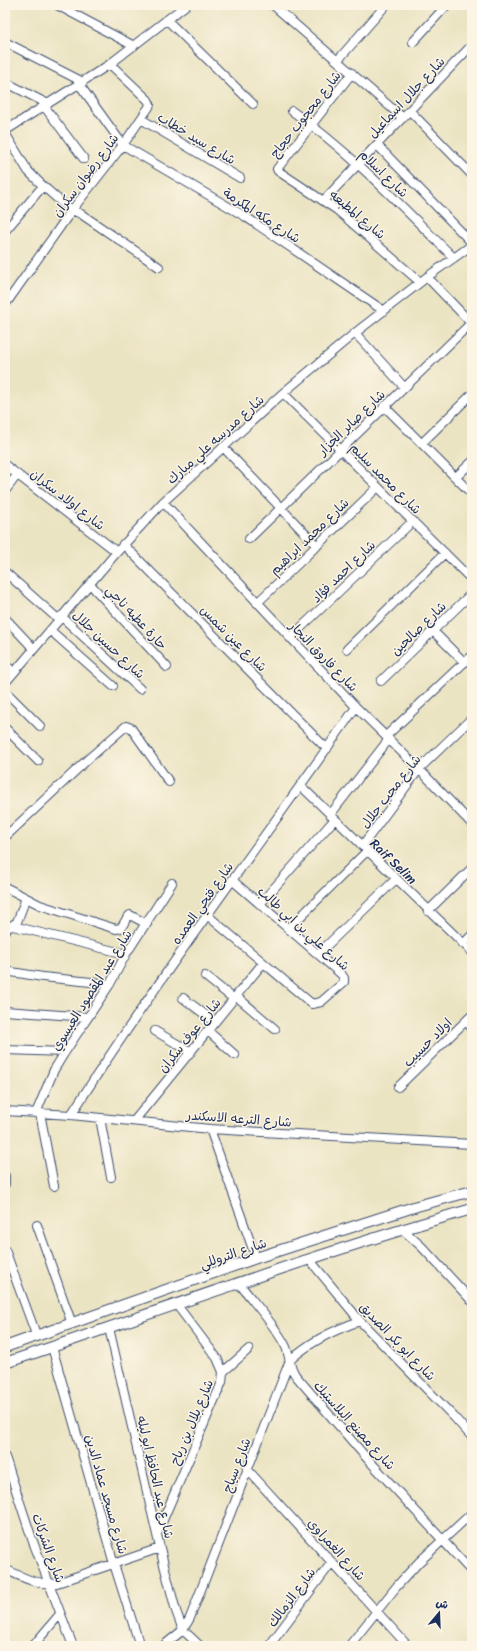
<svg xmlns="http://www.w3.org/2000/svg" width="477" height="1651" viewBox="0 0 477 1651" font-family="Sriracha,'Playpen Sans Arabic',sans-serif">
<rect width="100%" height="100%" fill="#fcf5e5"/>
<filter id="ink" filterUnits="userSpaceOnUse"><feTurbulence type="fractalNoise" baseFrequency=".025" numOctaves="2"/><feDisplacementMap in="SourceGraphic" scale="8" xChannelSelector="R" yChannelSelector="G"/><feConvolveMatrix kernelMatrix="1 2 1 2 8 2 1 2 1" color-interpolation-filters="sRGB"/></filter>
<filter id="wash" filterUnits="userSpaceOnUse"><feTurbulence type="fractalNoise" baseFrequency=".012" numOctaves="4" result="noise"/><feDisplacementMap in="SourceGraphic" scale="16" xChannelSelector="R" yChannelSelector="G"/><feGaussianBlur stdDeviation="0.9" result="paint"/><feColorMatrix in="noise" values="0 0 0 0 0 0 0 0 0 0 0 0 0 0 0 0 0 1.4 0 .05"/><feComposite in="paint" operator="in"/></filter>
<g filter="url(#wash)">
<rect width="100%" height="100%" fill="#ebe4c3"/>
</g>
<g filter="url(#ink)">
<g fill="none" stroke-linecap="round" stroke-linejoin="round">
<g stroke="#3a4a6d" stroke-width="10">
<path id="minor" d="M57,5L134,46
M273,5L403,118
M167,20L253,104
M5,42L83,82
M413,42L447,5
M338,60L386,5
M352,73L277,169L278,171L337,210L420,282
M5,82L48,104
M79,84L123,145L246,217L384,311
M44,106L84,159
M292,111C352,153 402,207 454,258
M410,111L472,175
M141,119L240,178
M5,131L110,64L186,5
M5,133L28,171L43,186L68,208L81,214L159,267
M377,145L472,243
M324,200L472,45
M5,231L43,186
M427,277L472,324
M5,305L72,210L123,145L149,107L150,104L148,100L110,64
M355,333L404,387
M283,393L472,580
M384,406L472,494
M422,443L472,394
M223,447L317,546
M5,465L117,552
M456,477L472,462
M5,491L17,475
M163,502L356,707L419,769L472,824
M249,539L471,323
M123,544L327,749
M5,572L58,619
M90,584L167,667
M257,603L378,487
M61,616L140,689
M5,618L34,649
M50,630L113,686
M432,630L464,662
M290,638L413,521
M347,649L445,553
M5,665L14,672
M381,681L472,593
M5,683L117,552L163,502L283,393L355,333L427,277L472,245
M5,691L40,726
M5,728L38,761
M386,736L472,655
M301,786L472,952
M330,815L389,739
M5,837L87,760L126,726L131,728L169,782
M362,846L419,769L472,718
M5,887L40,905L116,929L121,928L127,918L130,915L147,924
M260,904L334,820
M428,911L472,868
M207,915L312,1004L321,1002L344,982V978L342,975L232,880
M13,926L126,954
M288,929L367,851
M5,930L17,922L26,898
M463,944L472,935
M318,954L396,879
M5,971L43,977L110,984
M205,976L234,999
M236,996L275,1029
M183,998L215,1022
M5,1011L88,1017
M466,1021L472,1028
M155,1031L191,1052
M208,1031L235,1055
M5,1050L65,1052
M398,1087L472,1015
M5,1111L71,1115L210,1129L472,1144
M36,1113L54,1070L65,1052L110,984L126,954L172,883
M40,1113L54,1186
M71,1115C160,975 261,843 356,707
M100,1118L111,1177
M134,1121L263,963
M210,1129L256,1258
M5,1176V1184
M37,1225L72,1324
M402,1229L422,1247L472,1301
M5,1250L37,1337
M309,1259L360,1321L454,1417L472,1437
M239,1283C253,1302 276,1326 286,1347C290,1357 289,1367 296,1376L364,1455L472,1572
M109,1328L164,1565L176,1611L183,1630L200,1646
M52,1347L114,1564L140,1646
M223,1372L249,1349
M5,1457L32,1539L73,1646
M247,1469L408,1646
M157,1534L222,1382L223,1372L217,1358L176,1304
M5,1569C22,1577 38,1586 57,1583L160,1548
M33,1646L60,1614
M163,1646L183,1630L190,1618L290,1360C311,1341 333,1330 360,1321
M269,1646L332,1562
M349,1646L397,1586L419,1562L472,1513"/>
</g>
<g stroke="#3a4a6d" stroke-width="12">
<path id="tertiary" d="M5,1347L256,1258L417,1206L472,1191
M5,1363C160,1311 314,1254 472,1209"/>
</g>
<use href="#minor" stroke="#fff" stroke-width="8"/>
<use href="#tertiary" stroke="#fff" stroke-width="10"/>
</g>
</g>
<g text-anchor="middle" stroke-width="3" stroke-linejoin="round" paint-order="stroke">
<g font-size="13" fill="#1b2f5e" stroke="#fcf5e5">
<text transform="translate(406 97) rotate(-47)" y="5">شارع جلال اسماعيل</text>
<text transform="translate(305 114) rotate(-52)" y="5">شارع محجوب حجاج</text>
<text transform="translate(197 138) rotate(31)" y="5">شارع سيد خطاب</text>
<text transform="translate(384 173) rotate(44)" y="5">شارع اسلام</text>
<text transform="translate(85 175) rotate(-53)" y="5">شارع رضوان سكران</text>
<text transform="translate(358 214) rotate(40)" y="5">شارع المطبعه</text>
<text transform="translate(262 215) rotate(33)" y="5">شارع مكه المكرمة</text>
<text transform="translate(351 422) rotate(-44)" y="5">شارع صابر الجزار</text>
<text transform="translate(215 439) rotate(-42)" y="5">شارع مدرسه علي مبارك</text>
<text transform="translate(386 478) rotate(45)" y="5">شارع محمد سليم</text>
<text transform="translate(68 499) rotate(38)" y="5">شارع اولاد سكران</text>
<text transform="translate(309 536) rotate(-44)" y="5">شارع محمد ابراهيم</text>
<text transform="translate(343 571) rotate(-44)" y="5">شارع احمد فؤاد</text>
<text transform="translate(137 617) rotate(47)" y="5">حارة عطيه ناجي</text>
<text transform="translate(418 628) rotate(-44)" y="5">شارع صالحين</text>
<text transform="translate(234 638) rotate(45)" y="5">شارع عين شمس</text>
<text transform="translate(109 644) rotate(43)" y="5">شارع حسين جلال</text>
<text transform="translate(324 656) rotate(46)" y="5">شارع فاروق النجار</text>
<text transform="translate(390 791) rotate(-52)" y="5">شارع محب جلال</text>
<text transform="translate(394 861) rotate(44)" y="5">Raif Selim</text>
<text transform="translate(202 903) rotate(-55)" y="5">شارع فتحي العمده</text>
<text transform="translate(304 928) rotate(42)" y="5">شارع علي بن ابي طالب</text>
<text transform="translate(91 990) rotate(-58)" y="5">شارع عبد المقصود العيسوي</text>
<text transform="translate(189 1035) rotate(-51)" y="5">شارع عوف سكران</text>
<text transform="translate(427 1042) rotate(-45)" y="5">اولاد حسيب</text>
<text transform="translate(239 1118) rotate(4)" y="5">شارع الترعه الاسكندر</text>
<text transform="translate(233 1253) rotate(-19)" y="5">شارع التروللي</text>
<text transform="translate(398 1341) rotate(46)" y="5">شارع ابو بكر الصديق</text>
<text transform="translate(191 1422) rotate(-67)" y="5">شارع بلال بن رباح</text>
<text transform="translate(355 1425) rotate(48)" y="5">شارع مصنع البلاستيك</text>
<text transform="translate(236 1465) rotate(-69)" y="5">شارع سياج</text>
<text transform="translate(156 1477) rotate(77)" y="5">شارع عبد الحافظ ابو ليله</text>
<text transform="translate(107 1494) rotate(74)" y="5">شارع مسجد عماد الدين</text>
<text transform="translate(49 1548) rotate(70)" y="5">شارع الشركات</text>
<text transform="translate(337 1549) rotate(48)" y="5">شارع الغمراوي</text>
<text transform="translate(291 1597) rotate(-53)" y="5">شارع الزمالك</text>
</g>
</g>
<rect width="477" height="1651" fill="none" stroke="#fcf5e5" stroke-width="20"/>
<g transform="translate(439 1613) rotate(19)" stroke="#fcf5e5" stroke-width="3" paint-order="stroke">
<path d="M0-3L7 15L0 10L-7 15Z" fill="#1b2f5e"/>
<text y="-6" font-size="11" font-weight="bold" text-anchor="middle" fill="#1b2f5e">ش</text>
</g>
</svg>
